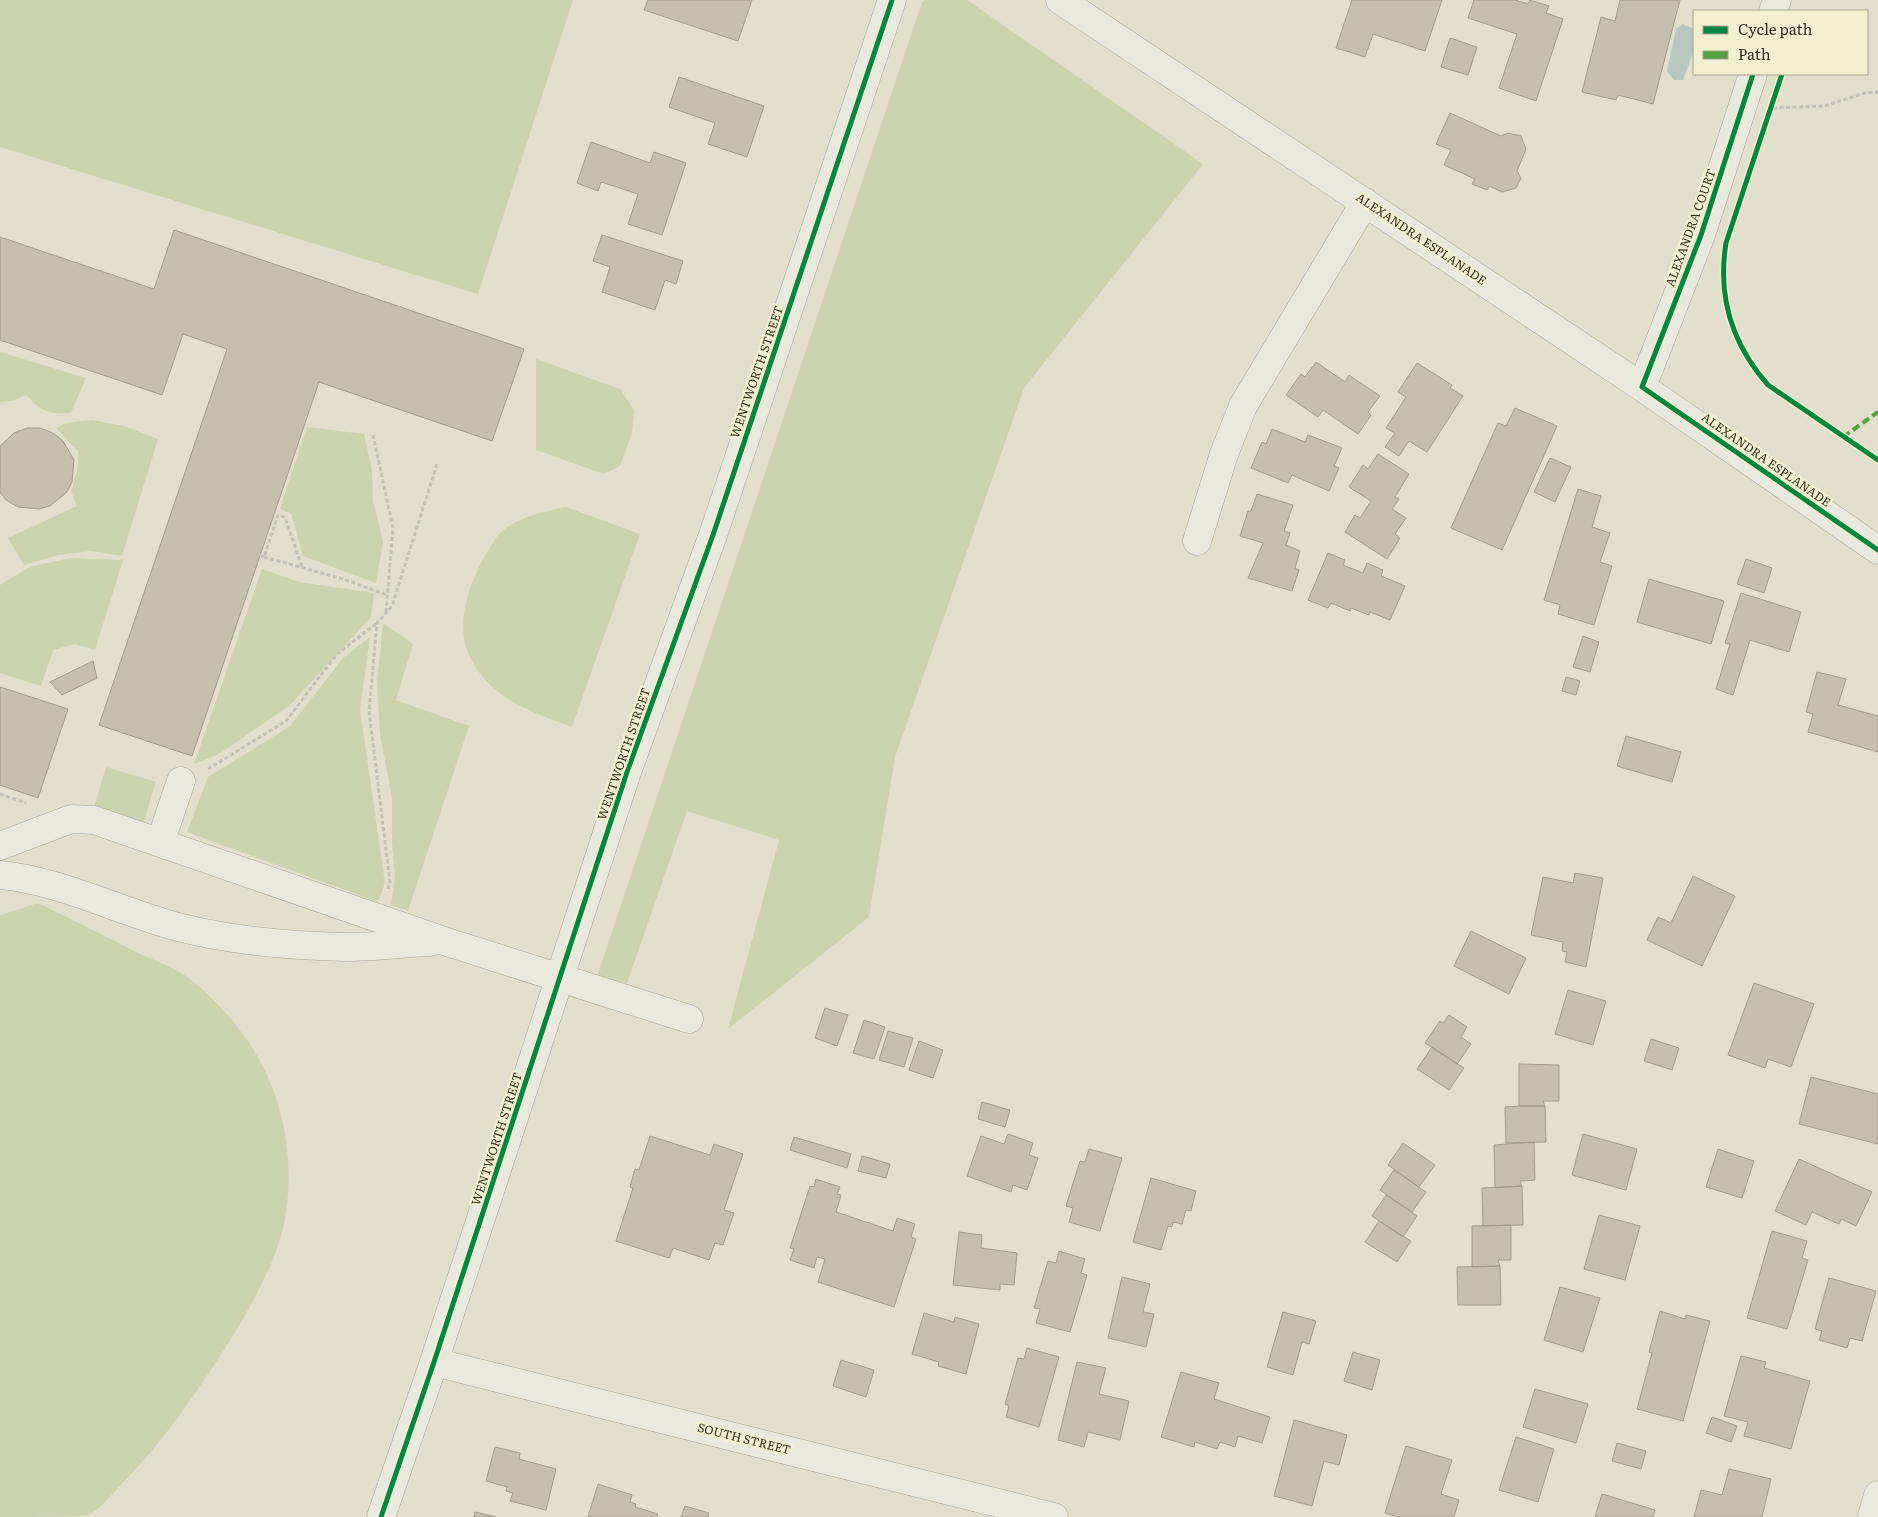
<svg xmlns="http://www.w3.org/2000/svg" width="1878" height="1517" viewBox="0 0 1878 1517" font-family="Literata,serif">
<rect width="100%" height="100%" fill="#e2e0cc"/>
<path fill="#cbd3af" d="M0,0H573L478,294L0,147Z
M925,0H967L1203,164L1024,388L895,757L869,917L728,1029L779,840L687,811L627,983L597,977L922,2Z
M0,352L86,378L71,413C48,414 42,412 26,395L12,401L0,402Z
M536,359L620,389L634,410L632,433L620,466L604,474L536,450Z
M92,420L124,426L158,439L122,556L91,551L58,555L24,565L8,538L77,506L71,491L78,467V451L56,428L66,423Z
M307,427L364,434L372,470L373,501L383,542L376,583L303,556L291,513L280,509Z
M566,507L640,534L572,727C534,713 492,699 472,661C452,626 470,580 489,549C493,543 497,535 502,531C522,516 542,512 566,507Z
M70,558L123,560L95,650L75,644L53,650L41,686L0,673V585L29,567Z
M262,569L299,582L374,593L371,617L289,706L219,754L194,764Z
M383,623L413,644L396,700L469,726L408,911L391,905L395,876L392,843V798L380,734L377,683Z
M370,637L360,709L385,883L378,902L187,832L208,777L290,726L343,658Z
M106,767L156,782L142,827L93,811Z
M38,903C71,919 105,936 138,953C154,960 172,967 186,976C210,993 240,1027 255,1052C291,1112 300,1195 273,1259C251,1312 217,1362 184,1409C164,1437 142,1463 118,1488C109,1497 100,1509 89,1515C80,1517 15,1517 0,1517V915Z"/>
<path fill="#b7c8c1" d="M1683,24L1694,29V50L1683,80H1674L1667,71L1676,29Z"/>
<path fill="#c5bfad" stroke="#a29c8c" d="M648,0H752L738,41L644,10Z
M1352,0H1442L1425,51L1373,34L1365,57L1336,48Z
M1474,0H1515L1528,4L1530,0L1549,6L1546,13L1563,19L1536,101L1499,88L1517,34L1468,18Z
M1620,0H1680L1653,104L1618,95L1616,100L1582,92L1601,17L1615,21Z
M1450,38L1477,47L1468,75L1441,67Z
M679,77L764,106L747,157L708,144L715,123L669,107Z
M1450,113L1501,136L1508,133L1521,136L1526,149L1517,171L1521,178L1516,188L1502,192L1489,186L1487,190L1472,184L1475,179L1444,165L1451,150L1436,144Z
M591,142L650,163L654,152L686,163L662,235L628,224L638,194L601,182L598,191L577,183Z
M174,230L524,349L492,441L319,382L192,756L99,725L227,349L183,334L162,395L0,340V237L154,289Z
M602,235L683,261L676,284L665,280L655,310L602,292L610,267L593,261Z
M1316,362L1345,382L1349,375L1380,396L1368,412L1371,415L1358,434L1323,410L1318,417L1286,395L1301,374L1305,377Z
M1417,363L1452,385L1450,388L1463,396L1427,452L1409,441L1399,456L1385,447L1395,433L1386,428L1406,397L1398,392Z
M1515,408L1557,426L1502,550L1451,528L1498,423L1506,426Z
M27,428H40L53,433L63,441L74,460L72,482L67,492L50,506L39,509L18,507L6,500L0,492V446L14,433Z
M1272,429L1305,442L1308,435L1342,448L1334,466L1339,468L1329,491L1292,475L1288,483L1251,468L1262,442L1266,444Z
M1378,454L1409,474L1395,497L1399,499L1392,509L1406,518L1395,534L1400,538L1387,559L1345,532L1355,515L1360,518L1371,501L1349,487L1363,465L1368,469Z
M1550,458L1571,467L1555,502L1534,492Z
M1578,489L1601,496L1592,527L1610,533L1600,562L1612,566L1594,625L1558,614L1560,605L1544,600Z
M1257,494L1293,505L1284,531L1290,533L1286,545L1300,551L1295,568L1299,570L1292,591L1248,578L1263,543L1240,536L1248,511H1251Z
M1328,553L1345,560L1343,565L1363,573L1367,563L1383,570L1381,576L1405,586L1390,620L1370,612L1369,615L1351,608L1350,611L1331,603L1328,608L1308,600Z
M1746,559L1772,568L1764,593L1737,584Z
M1649,579L1724,601L1711,644L1637,622Z
M1741,593L1801,612L1789,652L1750,640L1733,695L1716,689L1730,644L1725,643Z
M1583,636L1599,642L1590,672L1573,667Z
M93,661L97,678L62,695L50,682Z
M1817,672L1846,679L1838,705L1878,716V752L1808,732L1813,714L1806,712Z
M1566,677L1580,681L1576,695L1562,691Z
M0,687L68,709L38,798L0,785Z
M1626,736L1681,752L1672,782L1617,766Z
M1575,873L1603,878L1586,967L1565,962L1567,952L1562,951L1563,942L1531,935L1543,877L1573,883Z
M1693,876L1735,896L1702,966L1647,940L1658,917L1671,923Z
M1471,931L1526,958L1509,994L1454,966Z
M1754,983L1814,1004L1791,1067L1768,1059L1765,1068L1728,1055Z
M1568,990L1606,1001L1593,1045L1555,1034Z
M825,1008L848,1015L837,1046L815,1038Z
M1449,1015L1467,1027L1461,1037L1471,1044L1457,1064L1425,1043L1440,1021L1443,1023Z
M864,1020L885,1027L874,1059L853,1053Z
M888,1031L913,1038L904,1067L879,1060Z
M1651,1039L1679,1048L1672,1070L1644,1061Z
M919,1041L943,1050L933,1078L909,1070Z
M1432,1047L1464,1068L1449,1090L1417,1069Z
M1519,1064L1559,1065V1101H1543L1545,1106H1519Z
M1811,1077L1878,1094V1144L1799,1124Z
M982,1102L1010,1110L1005,1127L978,1119Z
M1519,1106H1545L1546,1142L1506,1143L1505,1107Z
M1008,1134L1033,1143L1029,1155L1038,1158L1027,1190L1013,1185L1011,1192L967,1176L981,1136L1004,1144Z
M1583,1134L1637,1149L1626,1190L1572,1175Z
M650,1136L710,1155L714,1144L743,1154L724,1210L734,1213L723,1245L715,1243L709,1260L673,1248L669,1258L616,1241L633,1188L630,1187L635,1169L639,1170Z
M794,1137L851,1154L847,1168L790,1150Z
M1534,1142L1535,1180L1520,1181L1522,1186L1495,1188L1494,1145Z
M1403,1143L1435,1165L1419,1187L1388,1165Z
M1089,1149L1122,1158L1100,1231L1069,1222L1073,1208L1066,1206L1080,1161L1085,1162Z
M1718,1149L1754,1161L1742,1198L1706,1187Z
M862,1156L890,1164L886,1178L858,1171Z
M1799,1159L1872,1192L1856,1226L1841,1219L1839,1224L1812,1212L1806,1225L1775,1211Z
M1394,1170L1426,1192L1412,1212L1380,1190Z
M1151,1178L1196,1191L1191,1211L1186,1210L1182,1224L1173,1222L1172,1227L1168,1226L1161,1250L1133,1242Z
M816,1179L840,1187L837,1194L841,1195L836,1212L893,1231L897,1218L915,1224L911,1237L916,1239L894,1307L818,1282L825,1259L817,1257L814,1268L790,1260L794,1249L790,1248L810,1186L814,1187Z
M1522,1186L1523,1225L1483,1226L1482,1188Z
M1386,1195L1417,1216L1403,1237L1372,1216Z
M1599,1215L1640,1226L1625,1280L1584,1269Z
M1379,1221L1411,1241L1397,1262L1365,1242Z
M1511,1225V1260H1498L1500,1266L1472,1267V1226Z
M1772,1231L1807,1241L1802,1258L1808,1260L1787,1329L1747,1318Z
M959,1232L982,1235L981,1248L1017,1253L1014,1285L1000,1284V1290L953,1285Z
M1059,1251L1085,1259L1081,1273L1087,1275L1070,1332L1036,1323L1040,1309L1034,1308L1048,1261L1056,1263Z
M1500,1266L1501,1305H1458L1457,1267Z
M1122,1277L1150,1284L1143,1312L1154,1314L1146,1347L1108,1338Z
M1829,1278L1876,1291L1862,1341L1850,1338L1847,1348L1819,1340L1822,1331L1815,1329Z
M1560,1287L1600,1298L1583,1352L1544,1340Z
M1660,1311L1685,1319L1686,1315L1710,1321L1683,1421L1637,1409L1652,1353L1649,1352Z
M1283,1312L1316,1321L1309,1344L1302,1342L1293,1375L1267,1367Z
M924,1313L954,1322L955,1317L979,1324L966,1374L938,1366L939,1362L912,1354Z
M1027,1348L1059,1357L1039,1427L1006,1417L1009,1406L1005,1404L1018,1358L1024,1359Z
M1353,1352L1380,1360L1372,1390L1344,1381Z
M1741,1356L1766,1362L1764,1368L1810,1381L1791,1449L1744,1436L1748,1422L1724,1416Z
M841,1360L874,1370L866,1397L833,1386Z
M1077,1362L1106,1368L1099,1394L1129,1401L1120,1440L1088,1432L1084,1447L1058,1440Z
M1181,1372L1219,1383L1214,1399L1270,1417L1262,1443L1238,1436L1235,1447L1220,1442L1217,1449L1195,1442L1194,1447L1161,1437Z
M1535,1389L1588,1404L1576,1443L1523,1427Z
M1712,1417L1737,1426L1731,1442L1706,1433Z
M1294,1420L1347,1435L1339,1465L1324,1461L1312,1506L1274,1496Z
M1516,1437L1554,1449L1538,1502L1499,1490Z
M1617,1443L1646,1451L1641,1469L1612,1461Z
M1406,1446L1452,1460L1441,1494L1459,1500L1454,1517H1398L1385,1513Z
M495,1447L520,1453L519,1459L556,1469L546,1510L510,1501L513,1493L506,1491L507,1487L486,1481Z
M1729,1469L1771,1479L1762,1517H1694L1701,1490L1722,1495Z
M598,1484L632,1495L630,1502L636,1504L635,1507L658,1514L657,1517H588Z
M1602,1494L1655,1510L1653,1517H1595Z
M685,1506L709,1513L708,1517H681Z
M475,1512L496,1517H474Z"/>
<g fill="none" stroke-linecap="round" stroke-linejoin="round">
<g stroke="#a7a495" stroke-width="29">
<path id="minor" d="M1060,0L1642,387L1878,550
M1773,11L1777,0
M1642,387L1701,235L1753,74
M1197,541L1224,454L1243,406L1365,202
M160,843L181,781
M0,846L71,819L94,820L447,942L689,1019
M0,875C62,881 118,911 178,927C233,941 291,946 347,947C375,947 403,943 430,942
M434,1362L1054,1517
M381,1517L434,1362L627,772L713,535L892,0
M1872,1517L1878,1495"/>
</g>
<path stroke="#c3c1b5" stroke-width="3" stroke-dasharray="4 2.5" stroke-linecap="butt" d="M1773,108L1824,106L1865,93L1878,92
M373,435L393,528L386,612
M260,555L264,557L278,515L285,517L302,567
M264,557L343,579L387,595
M208,769L286,721L337,654L377,623
M0,794L26,803
M388,889L390,883L369,711L377,623L392,606L437,464"/>
<use href="#minor" stroke="#eae9de" stroke-width="28"/>
<path stroke="#53a441" stroke-width="4" stroke-dasharray="8 4" stroke-linecap="butt" d="M1843,437L1878,412"/>
<g stroke="#f3f0d2" stroke-width="8">
<path id="cycleway" d="M1753,74L1701,235L1642,387L1878,550
M1782,74L1726,243C1717,298 1732,344 1768,385L1878,460
M381,1517L434,1362L627,772L713,535L892,0"/>
</g>
<use href="#cycleway" stroke="#00873e" stroke-width="5"/>
</g>
<g text-anchor="middle" stroke-width="5" stroke-linejoin="round" paint-order="stroke">
<g font-size="12" fill="#352e1e" stroke="#f3f0d2">
<text transform="translate(1691 228) rotate(-70)" y="4">ALEXANDRA COURT</text>
<text transform="translate(1421 239) rotate(34)" y="4">ALEXANDRA ESPLANADE</text>
<text transform="translate(757 372) rotate(-71)" y="4">WENTWORTH STREET</text>
<text transform="translate(1766 460) rotate(35)" y="4">ALEXANDRA ESPLANADE</text>
<text transform="translate(624 754) rotate(-71)" y="4">WENTWORTH STREET</text>
<text transform="translate(497 1139) rotate(-72)" y="4">WENTWORTH STREET</text>
<text transform="translate(744 1439) rotate(14)" y="4">SOUTH STREET</text>
</g>
</g>
<rect x="1693" y="10" width="175" height="65" fill="#f3f0d2" stroke="#a7a28a"/>
<rect x="1703" y="26" width="25" height="8" fill="#00873e" stroke="#a7a28a"/>
<text x="1738" y="35" font-size="15" fill="#352e1e">Cycle path</text>
<rect x="1703" y="51" width="25" height="8" fill="#53a441" stroke="#a7a28a"/>
<text x="1738" y="60" font-size="15" fill="#352e1e">Path</text>
</svg>
